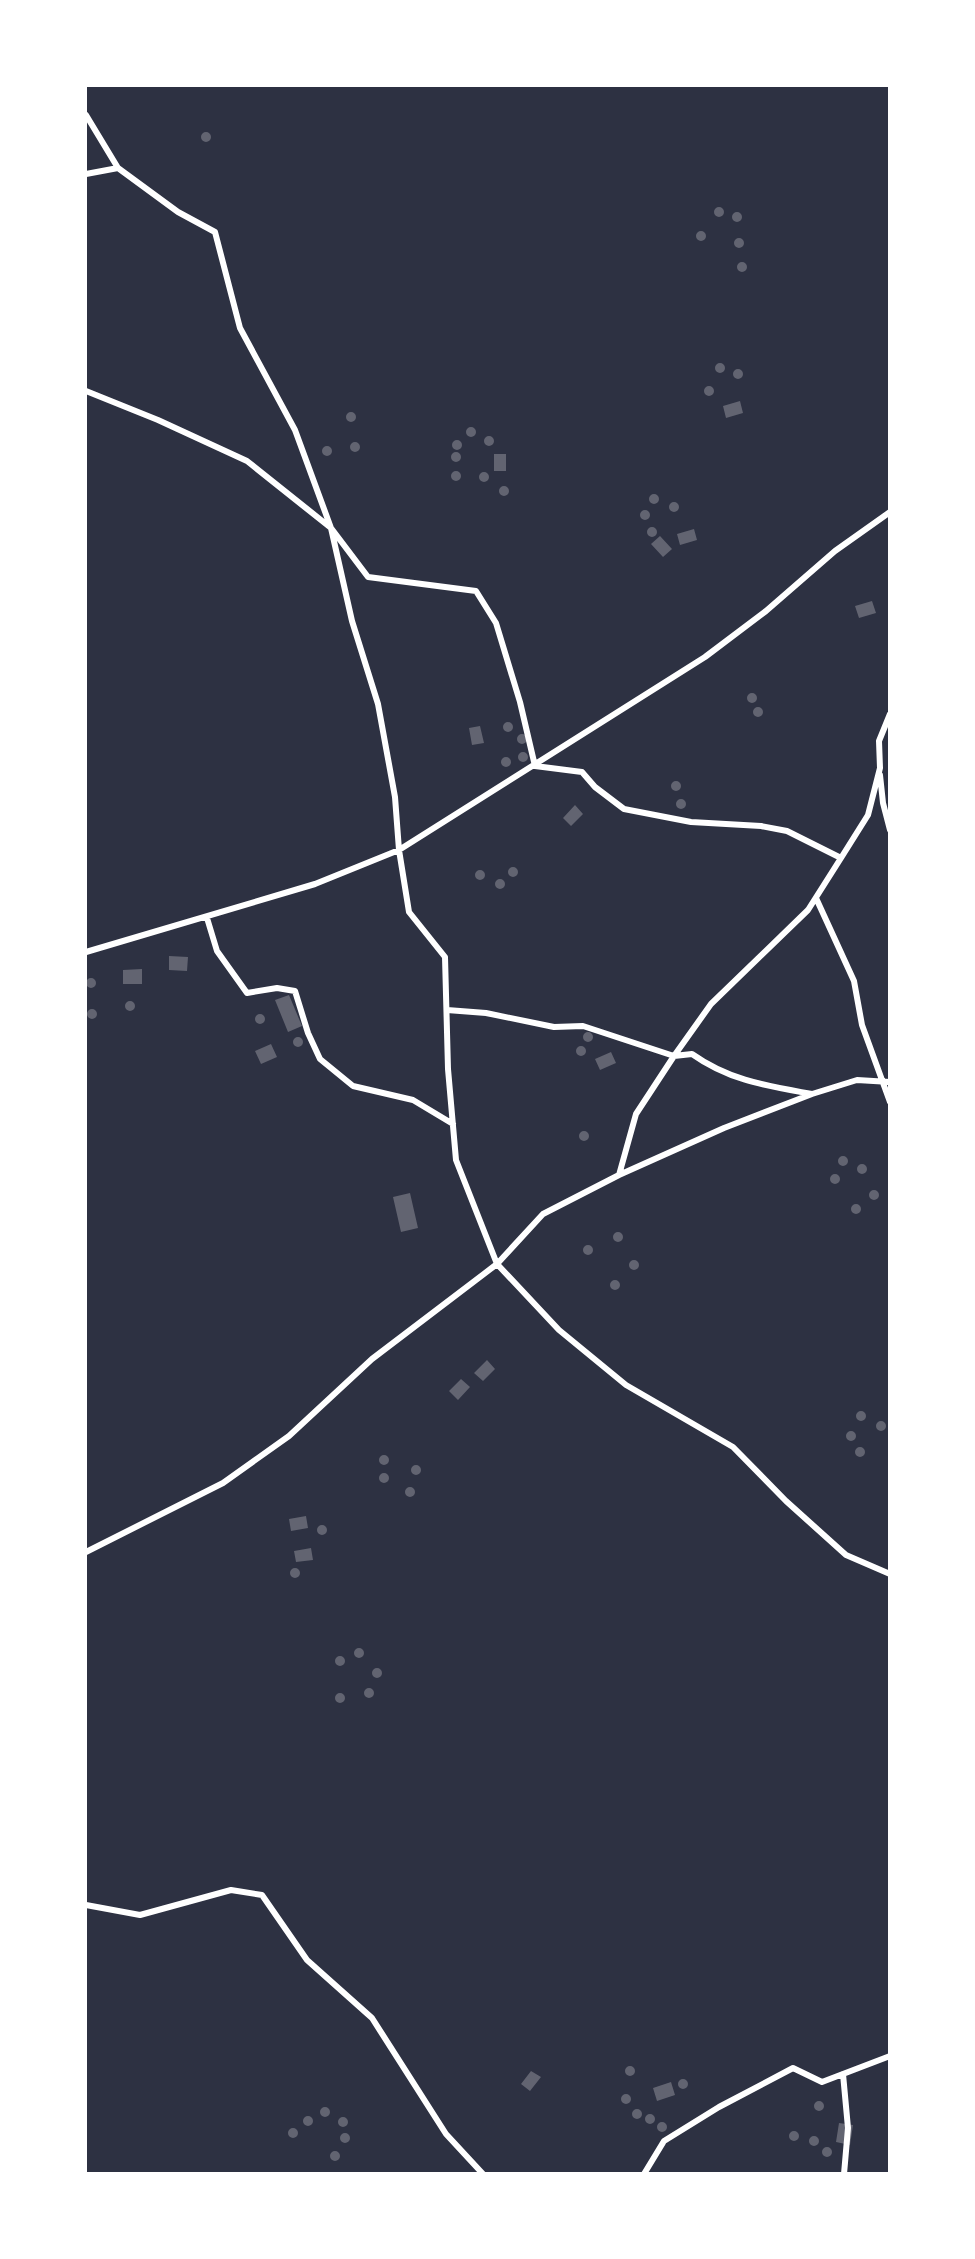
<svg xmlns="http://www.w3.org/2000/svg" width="975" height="2259" viewBox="0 0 975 2259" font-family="Arial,sans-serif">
<rect width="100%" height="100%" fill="#2d3142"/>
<path fill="#626471" d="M201 137a5 5 0 1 1 10 0a5 5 0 1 1-10 0Z
M714 212a5 5 0 1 1 10 0a5 5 0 1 1-10 0Z
M732 217a5 5 0 1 1 10 0a5 5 0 1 1-10 0Z
M696 236a5 5 0 1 1 10 0a5 5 0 1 1-10 0Z
M734 243a5 5 0 1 1 10 0a5 5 0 1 1-10 0Z
M737 267a5 5 0 1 1 10 0a5 5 0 1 1-10 0Z
M715 368a5 5 0 1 1 10 0a5 5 0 1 1-10 0Z
M733 374a5 5 0 1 1 10 0a5 5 0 1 1-10 0Z
M704 391a5 5 0 1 1 10 0a5 5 0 1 1-10 0Z
M740,401L743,413L726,418L723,406Z
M346 417a5 5 0 1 1 10 0a5 5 0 1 1-10 0Z
M466 432a5 5 0 1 1 10 0a5 5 0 1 1-10 0Z
M484 441a5 5 0 1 1 10 0a5 5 0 1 1-10 0Z
M452 445a5 5 0 1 1 10 0a5 5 0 1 1-10 0Z
M350 447a5 5 0 1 1 10 0a5 5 0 1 1-10 0Z
M322 451a5 5 0 1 1 10 0a5 5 0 1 1-10 0Z
M451 457a5 5 0 1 1 10 0a5 5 0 1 1-10 0Z
M494,454H506V471H494Z
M451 476a5 5 0 1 1 10 0a5 5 0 1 1-10 0Z
M479 477a5 5 0 1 1 10 0a5 5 0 1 1-10 0Z
M499 491a5 5 0 1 1 10 0a5 5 0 1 1-10 0Z
M649 499a5 5 0 1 1 10 0a5 5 0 1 1-10 0Z
M669 507a5 5 0 1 1 10 0a5 5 0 1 1-10 0Z
M640 515a5 5 0 1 1 10 0a5 5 0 1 1-10 0Z
M647 532a5 5 0 1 1 10 0a5 5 0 1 1-10 0Z
M694,529L697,540L680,545L677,534Z
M660,536L672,549L663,557L651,544Z
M872,601L876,613L859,618L855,606Z
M747 698a5 5 0 1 1 10 0a5 5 0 1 1-10 0Z
M753 712a5 5 0 1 1 10 0a5 5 0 1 1-10 0Z
M503 727a5 5 0 1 1 10 0a5 5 0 1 1-10 0Z
M480,726L484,743L472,745L469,728Z
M517 739a5 5 0 1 1 10 0a5 5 0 1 1-10 0Z
M518 757a5 5 0 1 1 10 0a5 5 0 1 1-10 0Z
M501 762a5 5 0 1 1 10 0a5 5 0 1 1-10 0Z
M671 786a5 5 0 1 1 10 0a5 5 0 1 1-10 0Z
M676 804a5 5 0 1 1 10 0a5 5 0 1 1-10 0Z
M575,805L583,814L571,826L563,818Z
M508 872a5 5 0 1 1 10 0a5 5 0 1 1-10 0Z
M475 875a5 5 0 1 1 10 0a5 5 0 1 1-10 0Z
M495 884a5 5 0 1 1 10 0a5 5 0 1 1-10 0Z
M169,956L188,957L187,971L169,970Z
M142,969V984H123V970Z
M86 983a5 5 0 1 1 10 0a5 5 0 1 1-10 0Z
M289,995L302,1026L288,1032L275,1000Z
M125 1006a5 5 0 1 1 10 0a5 5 0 1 1-10 0Z
M87 1014a5 5 0 1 1 10 0a5 5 0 1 1-10 0Z
M255 1019a5 5 0 1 1 10 0a5 5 0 1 1-10 0Z
M583 1037a5 5 0 1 1 10 0a5 5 0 1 1-10 0Z
M293 1042a5 5 0 1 1 10 0a5 5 0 1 1-10 0Z
M271,1044L277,1057L261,1064L255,1051Z
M576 1051a5 5 0 1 1 10 0a5 5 0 1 1-10 0Z
M611,1052L616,1063L600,1070L595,1059Z
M579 1136a5 5 0 1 1 10 0a5 5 0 1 1-10 0Z
M838 1161a5 5 0 1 1 10 0a5 5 0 1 1-10 0Z
M857 1169a5 5 0 1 1 10 0a5 5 0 1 1-10 0Z
M830 1179a5 5 0 1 1 10 0a5 5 0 1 1-10 0Z
M869 1195a5 5 0 1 1 10 0a5 5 0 1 1-10 0Z
M410,1193L418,1228L401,1232L393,1197Z
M851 1209a5 5 0 1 1 10 0a5 5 0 1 1-10 0Z
M613 1237a5 5 0 1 1 10 0a5 5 0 1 1-10 0Z
M583 1250a5 5 0 1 1 10 0a5 5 0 1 1-10 0Z
M629 1265a5 5 0 1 1 10 0a5 5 0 1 1-10 0Z
M610 1285a5 5 0 1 1 10 0a5 5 0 1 1-10 0Z
M487,1360L495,1369L483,1381L474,1373Z
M461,1379L470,1387L458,1400L449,1391Z
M856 1416a5 5 0 1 1 10 0a5 5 0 1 1-10 0Z
M876 1426a5 5 0 1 1 10 0a5 5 0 1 1-10 0Z
M846 1436a5 5 0 1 1 10 0a5 5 0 1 1-10 0Z
M855 1452a5 5 0 1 1 10 0a5 5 0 1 1-10 0Z
M379 1460a5 5 0 1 1 10 0a5 5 0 1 1-10 0Z
M411 1470a5 5 0 1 1 10 0a5 5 0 1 1-10 0Z
M379 1478a5 5 0 1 1 10 0a5 5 0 1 1-10 0Z
M405 1492a5 5 0 1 1 10 0a5 5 0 1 1-10 0Z
M306,1516L308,1528L291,1531L289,1519Z
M317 1530a5 5 0 1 1 10 0a5 5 0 1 1-10 0Z
M311,1548L313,1560L296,1562L294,1551Z
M290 1573a5 5 0 1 1 10 0a5 5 0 1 1-10 0Z
M354 1653a5 5 0 1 1 10 0a5 5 0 1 1-10 0Z
M335 1661a5 5 0 1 1 10 0a5 5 0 1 1-10 0Z
M372 1673a5 5 0 1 1 10 0a5 5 0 1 1-10 0Z
M364 1693a5 5 0 1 1 10 0a5 5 0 1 1-10 0Z
M335 1698a5 5 0 1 1 10 0a5 5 0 1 1-10 0Z
M625 2071a5 5 0 1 1 10 0a5 5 0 1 1-10 0Z
M531,2071L541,2077L530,2091L521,2084Z
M678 2084a5 5 0 1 1 10 0a5 5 0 1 1-10 0Z
M671,2082L675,2095L657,2101L653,2088Z
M621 2099a5 5 0 1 1 10 0a5 5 0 1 1-10 0Z
M814 2106a5 5 0 1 1 10 0a5 5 0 1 1-10 0Z
M320 2112a5 5 0 1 1 10 0a5 5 0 1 1-10 0Z
M632 2114a5 5 0 1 1 10 0a5 5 0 1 1-10 0Z
M645 2119a5 5 0 1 1 10 0a5 5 0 1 1-10 0Z
M303 2121a5 5 0 1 1 10 0a5 5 0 1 1-10 0Z
M338 2122a5 5 0 1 1 10 0a5 5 0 1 1-10 0Z
M657 2127a5 5 0 1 1 10 0a5 5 0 1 1-10 0Z
M839,2123L853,2125L850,2145L836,2142Z
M288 2133a5 5 0 1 1 10 0a5 5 0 1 1-10 0Z
M789 2136a5 5 0 1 1 10 0a5 5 0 1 1-10 0Z
M340 2138a5 5 0 1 1 10 0a5 5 0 1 1-10 0Z
M809 2141a5 5 0 1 1 10 0a5 5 0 1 1-10 0Z
M822 2152a5 5 0 1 1 10 0a5 5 0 1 1-10 0Z
M330 2156a5 5 0 1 1 10 0a5 5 0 1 1-10 0Z"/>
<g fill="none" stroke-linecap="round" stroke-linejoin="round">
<path stroke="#fff" stroke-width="6" d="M86,115L118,168L178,212L215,232L240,328L295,430L331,528L352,621L378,704L395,797L399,850L409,912L445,957L448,1069L456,1160L497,1264L559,1330L626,1385L733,1447L786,1501L846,1555L890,1574
M86,174L118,168
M86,391L158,420L247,461L331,528L368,577L476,591L496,623L520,702L535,766L582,772L595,787L624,809L691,822L761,826L787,831L841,858L868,815L880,768L879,741L890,714
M880,775L883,803L890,830
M816,898L854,981L862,1025L890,1102
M207,918L217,951L247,993L277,988L295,991L308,1033L320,1059L353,1086L413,1100L453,1124
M86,952L315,884L399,850L705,657L766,611L835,551L890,512
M447,1010L486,1013L554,1027L583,1026L674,1056L692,1054C730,1081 768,1086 812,1094
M619,1175L636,1114L674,1056L711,1004L808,910L841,858
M86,1552L223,1483L289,1436L372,1359L497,1264L543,1214L619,1175L724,1128L812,1094L857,1080L890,1082
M86,1905L140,1915L231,1890L262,1895L307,1960L372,2018L446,2134L483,2174
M843,2074L848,2128L844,2174
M644,2174L664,2141L719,2107L793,2068L822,2082L890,2056"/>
</g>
<rect width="975" height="2259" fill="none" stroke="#ffffff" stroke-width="174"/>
</svg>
